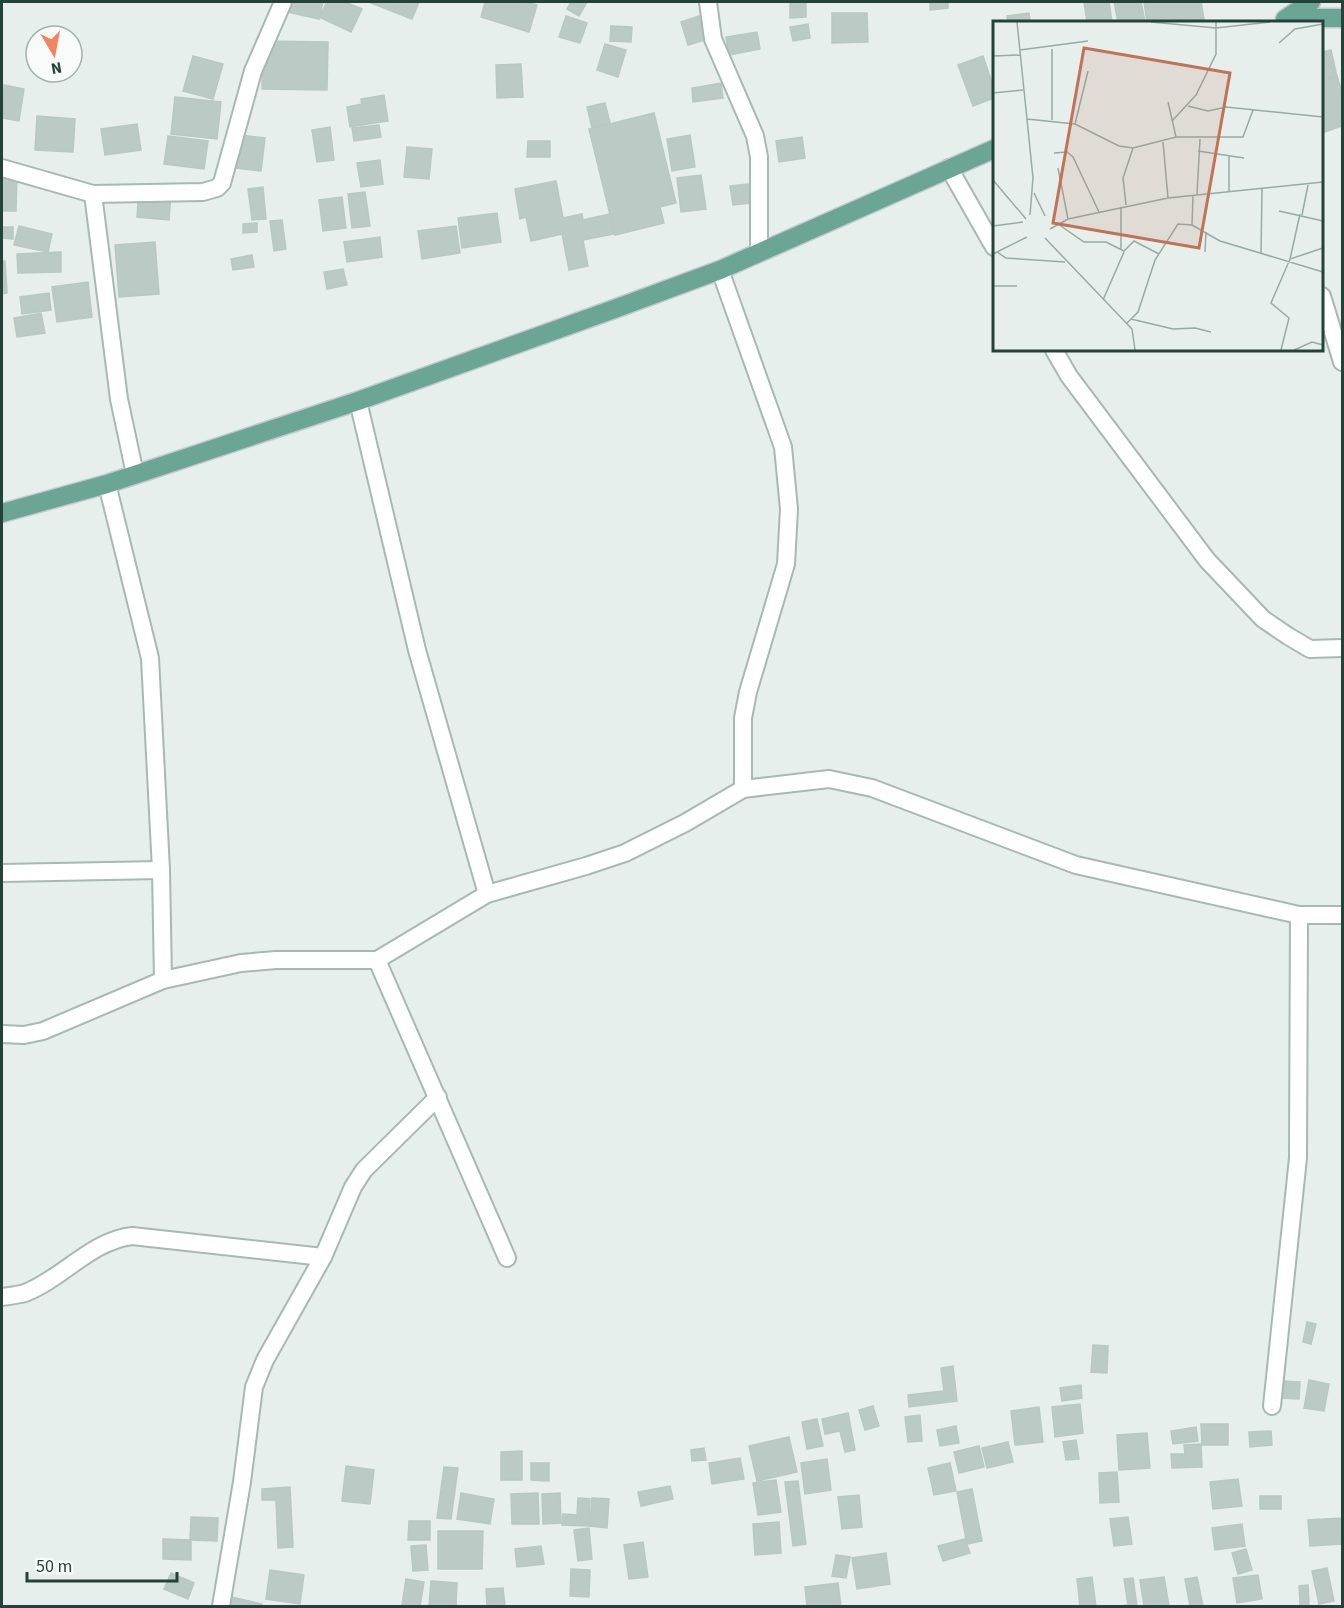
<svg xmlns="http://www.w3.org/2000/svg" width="1344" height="1608" font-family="'Source Sans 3',sans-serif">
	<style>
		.building { fill: #bbcac4; stroke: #b8c9c2; stroke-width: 1.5 }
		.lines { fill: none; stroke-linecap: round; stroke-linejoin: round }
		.street-casing { stroke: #a8b8b2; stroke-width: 20 }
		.primary-casing { stroke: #c2cac8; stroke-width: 21 }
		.street { stroke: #fff; stroke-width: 16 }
		.primary { stroke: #6aa596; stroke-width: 18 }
		.inset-road { fill: none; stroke: #98aaa4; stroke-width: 1.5 }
		.view { fill: #c07456; fill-opacity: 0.15; stroke: #c07456; stroke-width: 3 }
		.inset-edge { fill: none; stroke: #24423a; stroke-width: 3 }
	</style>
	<rect width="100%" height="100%" fill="#e6efeb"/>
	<!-- building -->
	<g class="building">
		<polygon points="285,2 323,2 319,19 283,11"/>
		<polygon points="327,2 345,2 362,9 351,32 319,17"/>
		<polygon points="371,2 419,2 412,19 371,3"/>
		<polygon points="485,2 526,2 537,5 529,32 481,17"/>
		<polygon points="571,2 587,2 579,16 567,9"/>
		<polygon points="790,2 806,2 806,17 790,18"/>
		<polygon points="930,2 948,2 948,8 930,10"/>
		<polygon points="1084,2 1109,2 1112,22 1087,22"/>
		<polygon points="1114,2 1141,2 1145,22 1118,22"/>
		<polygon points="1144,2 1201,2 1204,19 1179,22 1147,22"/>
		<polygon points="832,13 867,13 868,42 832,43"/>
		<polygon points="1029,13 1030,22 1008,22 1007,16"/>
		<polygon points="566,16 587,23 580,43 559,37"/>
		<polygon points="699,16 705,40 688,45 681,22"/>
		<polygon points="808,24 810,38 793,41 790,27"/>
		<polygon points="611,26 632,27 631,42 610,41"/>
		<polygon points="757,32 760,49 729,55 726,37"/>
		<polygon points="263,41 328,42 327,90 262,89"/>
		<polygon points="605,44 626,50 618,77 597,70"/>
		<polygon points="1331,50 1337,77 1322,81 1322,52"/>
		<polygon points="193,56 223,64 213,99 183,91"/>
		<polygon points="983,56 994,89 994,98 973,106 958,65"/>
		<polygon points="521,64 523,97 497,98 496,65"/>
		<polygon points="1337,76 1342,92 1342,126 1322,133 1322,81"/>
		<polygon points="721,83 723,98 693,102 692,88"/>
		<polygon points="4,85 24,89 19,121 2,118"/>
		<polygon points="384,95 388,121 350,127 347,107 362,104 361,99"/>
		<polygon points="175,97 221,102 217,139 171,134"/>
		<polygon points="605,103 610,123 592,128 587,107"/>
		<polygon points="654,113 676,203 660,207 664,223 615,235 589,129"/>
		<polygon points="37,116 75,119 73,152 35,150"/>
		<polygon points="137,124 141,150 105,155 101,129"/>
		<polygon points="379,125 381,137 354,141 352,128"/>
		<polygon points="330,127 334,160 317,162 312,130"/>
		<polygon points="232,134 265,138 261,171 228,167"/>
		<polygon points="690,135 695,167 672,171 667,139"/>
		<polygon points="168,136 208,141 204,169 164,164"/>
		<polygon points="802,137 805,158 779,162 776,141"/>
		<polygon points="528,141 550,141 550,157 527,157"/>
		<polygon points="407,147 432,149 429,179 404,177"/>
		<polygon points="380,160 383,184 361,187 357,163"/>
		<polygon points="2,172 17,173 16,211 2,211"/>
		<polygon points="701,175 706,209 681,212 677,178"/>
		<polygon points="556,181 563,218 582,214 583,220 610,214 614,234 583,240 588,266 569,270 562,234 531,241 526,217 520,219 515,189"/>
		<polygon points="748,184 750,203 733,205 730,186"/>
		<polygon points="263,187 266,219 252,220 248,189"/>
		<polygon points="139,190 171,192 169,220 137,217"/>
		<polygon points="365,192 370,226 352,228 348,194"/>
		<polygon points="342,197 346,228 323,231 319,200"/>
		<polygon points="497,213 501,242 462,248 458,218"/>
		<polygon points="282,220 286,249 274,251 270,221"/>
		<polygon points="257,223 257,232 243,233 243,224"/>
		<polygon points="19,226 52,234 48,252 14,245"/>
		<polygon points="456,226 460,253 422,259 418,231"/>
		<polygon points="2,227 13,227 13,239 2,238"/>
		<polygon points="380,237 382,257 347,262 344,242"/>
		<polygon points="155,242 159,294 119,297 115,245"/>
		<polygon points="61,252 61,272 18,273 17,254"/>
		<polygon points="252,255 254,267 233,270 231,259"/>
		<polygon points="2,261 5,261 7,293 2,294"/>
		<polygon points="343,269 347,285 327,289 324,272"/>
		<polygon points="88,282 92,317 57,322 52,287"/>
		<polygon points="49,293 51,310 22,314 20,297"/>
		<polygon points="41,313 45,333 17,337 14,318"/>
		<polygon points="1307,1322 1316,1324 1311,1344 1303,1342"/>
		<polygon points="1093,1345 1108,1346 1107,1373 1091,1372"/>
		<polygon points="953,1366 957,1401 909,1407 908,1395 944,1391 941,1368"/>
		<polygon points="1309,1380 1329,1384 1324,1411 1304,1408"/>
		<polygon points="1282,1381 1300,1382 1299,1399 1281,1398"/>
		<polygon points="1081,1385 1082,1398 1062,1401 1060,1388"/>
		<polygon points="1080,1404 1083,1433 1055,1437 1052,1407"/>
		<polygon points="873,1406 879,1426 865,1430 859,1410"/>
		<polygon points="1039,1407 1043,1442 1015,1445 1011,1411"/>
		<polygon points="848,1413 855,1450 845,1452 840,1431 825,1434 822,1419"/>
		<polygon points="920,1415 922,1441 908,1442 905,1417"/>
		<polygon points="817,1419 823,1446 807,1449 802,1422"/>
		<polygon points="1201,1424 1228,1424 1228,1445 1202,1445"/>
		<polygon points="956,1426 959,1443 940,1446 937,1430"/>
		<polygon points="1196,1427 1198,1441 1173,1444 1171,1431"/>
		<polygon points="1271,1431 1272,1445 1250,1447 1249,1432"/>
		<polygon points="1147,1433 1150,1468 1119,1470 1117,1435"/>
		<polygon points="789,1437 797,1472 757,1481 749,1446"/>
		<polygon points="1076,1440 1079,1459 1066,1460 1063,1442"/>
		<polygon points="1008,1442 1013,1462 987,1468 982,1448"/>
		<polygon points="1201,1444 1202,1467 1172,1468 1171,1454 1185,1454 1184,1445"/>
		<polygon points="979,1446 984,1467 959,1473 954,1452"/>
		<polygon points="704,1448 706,1460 692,1461 691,1450"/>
		<polygon points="522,1451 522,1480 501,1480 501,1452"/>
		<polygon points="740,1458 744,1479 712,1484 709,1463"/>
		<polygon points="827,1459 831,1490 805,1494 801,1463"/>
		<polygon points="531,1463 549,1463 549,1481 531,1480"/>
		<polygon points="950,1463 956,1491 934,1495 928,1468"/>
		<polygon points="346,1466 374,1470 370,1504 342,1501"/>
		<polygon points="444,1467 458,1468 451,1519 437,1518"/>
		<polygon points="1117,1472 1119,1502 1100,1503 1099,1473"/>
		<polygon points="1238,1479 1242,1506 1213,1509 1210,1482"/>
		<polygon points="776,1480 781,1512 758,1515 753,1483"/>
		<polygon points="798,1481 806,1544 793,1546 785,1482"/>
		<polygon points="670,1486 673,1499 641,1506 638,1492"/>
		<polygon points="290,1487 293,1547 278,1548 276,1500 262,1500 262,1489"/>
		<polygon points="972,1489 982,1541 967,1544 957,1492"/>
		<polygon points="461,1493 494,1499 490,1524 457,1519"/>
		<polygon points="538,1493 539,1524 512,1524 511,1494"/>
		<polygon points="560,1493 561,1523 543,1524 542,1494"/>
		<polygon points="859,1495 862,1527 842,1529 838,1497"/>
		<rect x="1260" y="1496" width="21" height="13"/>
		<polygon points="578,1498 590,1499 589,1526 562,1525 563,1514 577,1515"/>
		<polygon points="592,1498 609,1499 607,1528 590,1526"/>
		<polygon points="191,1517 218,1518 217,1541 190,1540"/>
		<polygon points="1128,1517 1132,1544 1114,1546 1110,1519"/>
		<polygon points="1342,1518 1342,1544 1310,1546 1308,1520"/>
		<polygon points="409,1521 430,1521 430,1540 408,1540"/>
		<polygon points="779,1522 781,1553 755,1555 753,1524"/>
		<polygon points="1242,1524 1245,1546 1215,1550 1212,1528"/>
		<polygon points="589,1528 592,1559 578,1561 574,1530"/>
		<polygon points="438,1531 483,1531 482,1569 438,1569"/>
		<polygon points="163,1539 191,1540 191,1560 163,1559"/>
		<polygon points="965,1539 970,1553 943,1561 938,1546"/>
		<polygon points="643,1542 648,1577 629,1579 624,1545"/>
		<polygon points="426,1545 428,1570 413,1571 411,1546"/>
		<polygon points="541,1546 544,1564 517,1567 515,1549"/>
		<polygon points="1246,1549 1252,1570 1238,1574 1232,1553"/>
		<polygon points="886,1553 890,1584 857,1589 852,1558"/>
		<polygon points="836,1555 850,1557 846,1578 832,1576"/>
		<polygon points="1327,1568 1334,1601 1319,1604 1312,1571"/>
		<polygon points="571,1569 590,1570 589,1597 570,1596"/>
		<polygon points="270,1570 304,1575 300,1604 266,1599"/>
		<polygon points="171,1573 194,1583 188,1599 164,1589"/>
		<polygon points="1258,1575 1262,1599 1237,1603 1233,1578"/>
		<polygon points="1092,1577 1096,1606 1080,1606 1077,1579"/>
		<polygon points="1164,1577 1169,1606 1144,1606 1140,1580"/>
		<polygon points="1197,1577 1203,1606 1190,1606 1185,1579"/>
		<polygon points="1133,1578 1137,1606 1119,1606 1128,1605 1124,1579"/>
		<polygon points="406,1579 424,1582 420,1606 402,1605"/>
		<polygon points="431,1581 457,1583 456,1606 429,1606"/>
		<polygon points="838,1583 841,1606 807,1606 805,1587"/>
		<polygon points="1308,1585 1309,1604 1300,1604 1299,1586"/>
		<polygon points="503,1588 505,1606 487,1606 486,1589"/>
		<polygon points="227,1596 262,1604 262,1606 225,1606"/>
	</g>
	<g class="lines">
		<defs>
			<g id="street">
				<polyline points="708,2 713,39 755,136 759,157 759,251"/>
				<polyline points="2,168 93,194 119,399 135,474"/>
				<polyline points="949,168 994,247"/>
				<polyline points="93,194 203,192 217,188 222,183 253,71 283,2"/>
				<polyline points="720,270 783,447 789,509 786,564 748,692 743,718 743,789"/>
				<polyline points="1322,296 1342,362"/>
				<polyline points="1054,350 1069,376 1207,560 1263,619 1288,636 1310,649 1342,648"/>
				<polyline points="358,401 417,650 487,894"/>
				<polyline points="107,484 150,658 161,870 163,980"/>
				<polyline points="2,873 161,870"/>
				<polyline points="377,960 507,1258"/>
				<polyline points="2,1034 24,1035 43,1031 163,980 241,963 276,960 377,960 487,894 586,866 625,853 685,823 743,789 829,779 872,788 1076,865 1299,915 1342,915"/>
				<path d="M 2,1297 C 9,1296 18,1295 25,1293 C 63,1278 91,1241 132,1236 L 323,1257"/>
				<polyline points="1272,1406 1298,1158 1299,915"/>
				<polyline points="221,1606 242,1482 254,1387 265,1360 323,1257 353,1187 364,1170 438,1097"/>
			</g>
			<g id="primary">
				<polyline points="1285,19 1311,2"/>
				<polyline points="1287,22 1308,18 1342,18"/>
				<polyline points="2,513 107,484 358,401 617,308 720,270 994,149"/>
			</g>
		</defs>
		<!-- street casing -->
		<use href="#street" class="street-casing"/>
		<!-- primary casing -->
		<use href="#primary" class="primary-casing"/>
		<!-- street -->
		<use href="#street" class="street"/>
		<!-- primary -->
		<use href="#primary" class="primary"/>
	</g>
	<!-- overview -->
	<g transform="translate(993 21)">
		<rect width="330" height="330" fill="#e6efeb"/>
		<path class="inset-road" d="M 24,1 L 40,157 L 37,194M 158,1 L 223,7 L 277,1M 286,22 L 302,8 L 330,3M 27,29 L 95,20M 0,35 L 27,34M 0,72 L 30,69M 175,81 L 183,116M 195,85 L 215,90 L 233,86 L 330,96M 34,98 L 82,103 L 126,125 L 140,127 L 183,116 L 250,116 L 260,89M 59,99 L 59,28M 179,100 L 203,74 L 223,33 L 223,1M 82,103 L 95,50M 170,121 L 175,177M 205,130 L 251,137M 61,132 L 74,131 L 80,136 L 106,191M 65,147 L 75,198M 0,159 L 33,198M 236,170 L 236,134M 41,172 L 52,195M 204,173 L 207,118M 200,175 L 199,204 L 227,220 L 330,251M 133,184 L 130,157 L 140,127M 286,190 L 330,200M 309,194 L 315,164M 65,203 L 91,221 L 113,221 L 131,230 L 141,220 L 166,233M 0,205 L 30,201M 57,208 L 75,198 L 175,177 L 330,161M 52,217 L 139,308 L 142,329M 128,229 L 128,186M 4,231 L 13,237 L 72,241M 212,231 L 213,211M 0,233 L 34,216M 268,233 L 269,168M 297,238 L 307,193M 0,265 L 24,265M 110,279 L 131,231M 138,298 L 180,308 L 202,307 L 218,311M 134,302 L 145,291 L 162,239 L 185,203 L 199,204M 288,329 L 296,297 L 278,282 L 297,238 L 330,227M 301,329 L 319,321 L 330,324"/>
		<path class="view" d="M 91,27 L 237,52 L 206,227 L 60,202 Z"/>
		<rect width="330" height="330" class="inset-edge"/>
	</g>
	<!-- border -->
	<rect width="1344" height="1608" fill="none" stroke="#24423a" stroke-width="6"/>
	<!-- north arrow -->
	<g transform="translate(54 54) rotate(170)"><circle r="28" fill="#f7fbf9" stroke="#a3b1ad" stroke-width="1.5"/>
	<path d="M0-4.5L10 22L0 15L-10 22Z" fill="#f4845f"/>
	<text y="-9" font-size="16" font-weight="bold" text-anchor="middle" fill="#24423a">N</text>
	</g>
	<!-- scale -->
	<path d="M27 1572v9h150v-9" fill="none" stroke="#24423a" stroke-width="3"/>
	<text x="36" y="1572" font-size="18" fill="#24423a" stroke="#f7fbf9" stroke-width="4.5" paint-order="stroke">50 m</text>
</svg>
